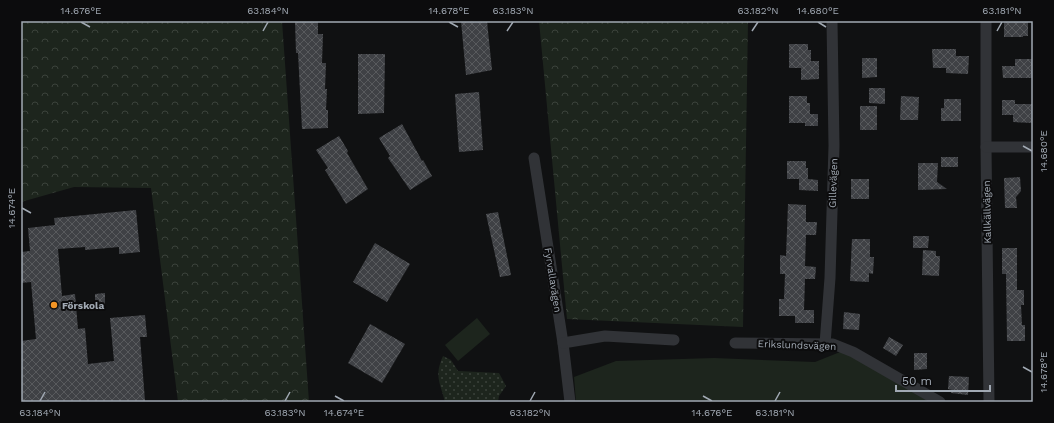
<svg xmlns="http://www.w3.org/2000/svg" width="1054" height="423" font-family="'Work Sans',sans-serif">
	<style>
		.grass { fill: #1d251d }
		.forest { fill: url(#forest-crowns) }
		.park { fill: url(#park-dots) }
		.building { fill: url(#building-cross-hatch) }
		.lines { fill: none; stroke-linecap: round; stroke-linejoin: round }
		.minor { stroke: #313337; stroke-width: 11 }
		.ticks { fill: none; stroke: #a1a9b3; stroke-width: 1.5 }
		.poi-dot { fill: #f59625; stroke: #0c0c0d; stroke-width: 1.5 }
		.labels { text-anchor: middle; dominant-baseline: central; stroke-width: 4; stroke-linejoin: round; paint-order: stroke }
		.street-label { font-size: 10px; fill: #a1a9b3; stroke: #0c0c0d }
		.poi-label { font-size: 10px; font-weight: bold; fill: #a1a9b3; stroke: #0c0c0d; text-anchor: start }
		.neatline { fill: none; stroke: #a1a9b3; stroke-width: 1.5 }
		.ticks-label { font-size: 10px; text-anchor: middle; fill: #a1a9b3 }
	</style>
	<defs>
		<pattern id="forest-crowns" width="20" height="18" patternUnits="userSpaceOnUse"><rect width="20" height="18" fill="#1d251d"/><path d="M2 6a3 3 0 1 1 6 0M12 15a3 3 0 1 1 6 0" fill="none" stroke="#3b423b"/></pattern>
		<pattern id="park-dots" width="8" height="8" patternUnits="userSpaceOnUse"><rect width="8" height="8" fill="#1d251d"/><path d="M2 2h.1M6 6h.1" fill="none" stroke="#3b423b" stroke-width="1.8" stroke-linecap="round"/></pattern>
		<pattern id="building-cross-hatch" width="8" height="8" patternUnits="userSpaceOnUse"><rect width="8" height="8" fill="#3f4145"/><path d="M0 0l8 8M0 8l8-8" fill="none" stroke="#585a5d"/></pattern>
	</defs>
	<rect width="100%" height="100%" fill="#101112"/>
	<!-- grass -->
	<g class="grass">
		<polygon points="477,318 490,334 458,361 445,345"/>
		<polygon points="845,350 929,402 576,402 574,377 616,361 714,358 815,362"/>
	</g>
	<!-- forest -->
	<g class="forest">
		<polygon points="21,21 282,21 309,402 178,402 151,188 74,187 21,202"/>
		<polygon points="539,21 748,21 743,327 567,319"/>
	</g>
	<!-- park -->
	<path class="park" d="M 443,356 L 451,360 L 458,371 L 499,373 L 506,386 L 499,396 L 498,402 L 445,402 C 440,382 434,376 443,356 Z"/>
	<!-- building -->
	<g class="building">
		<polygon points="295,21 318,21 318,34 323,34 322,63 326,63 325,89 327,89 326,110 328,110 328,128 302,129 298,53 296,53"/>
		<polygon points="461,21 487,21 492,70 466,75"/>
		<polygon points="1004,21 1028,21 1028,36 1023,36 1023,37 1004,37"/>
		<polygon points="789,44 808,44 808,50 811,50 811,61 819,61 819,79 801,80 801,68 789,68"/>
		<polygon points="932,49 956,49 956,56 969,56 968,74 946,73 946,68 933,68"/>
		<polygon points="358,54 385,54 384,113 358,114"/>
		<polygon points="862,58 877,58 877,77 862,78"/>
		<polygon points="1015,59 1033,59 1033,78 1003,78 1002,66 1015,66"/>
		<polygon points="869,88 885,88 885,104 869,103"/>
		<polygon points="479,92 483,150 459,152 455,94"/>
		<polygon points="789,96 807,96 807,103 810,103 810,114 818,114 818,126 805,126 805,123 789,123"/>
		<polygon points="901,96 919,97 918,120 900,120"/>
		<polygon points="944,99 961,99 961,121 941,121 941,108 944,108"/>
		<polygon points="1002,100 1015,100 1015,104 1033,104 1033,123 1013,122 1013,115 1002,115"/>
		<rect x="860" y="106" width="17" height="24"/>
		<polygon points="402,124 422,161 423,160 432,176 410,190 388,158 390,156 379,138"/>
		<polygon points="339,136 348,151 347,153 368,189 346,204 325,170 328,168 316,150"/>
		<rect x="941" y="157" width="17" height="10"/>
		<polygon points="787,161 806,161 806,168 808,168 808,179 818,180 818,191 799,190 799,179 787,179"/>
		<polygon points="918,163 938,163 937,182 947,189 918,190"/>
		<polygon points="1020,177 1021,191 1016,197 1017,208 1005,208 1004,178"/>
		<rect x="851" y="179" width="18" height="20"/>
		<polygon points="788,204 806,205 806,222 817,222 816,235 806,235 805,266 816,267 815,279 805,279 804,310 814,310 814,323 795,323 795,316 779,316 779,299 784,299 785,274 780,274 780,255 786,256"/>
		<polygon points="136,210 140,252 119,254 119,247 85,250 85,247 58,249 62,296 75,294 78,329 85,328 88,364 114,361 110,318 145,315 147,337 140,337 145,401 132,402 22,402 21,341 36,339 31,282 21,283 21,252 30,251 28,228 55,225 54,218"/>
		<polygon points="498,212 511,275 500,277 486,214"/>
		<polygon points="913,236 929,236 928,248 913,248"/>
		<polygon points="852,239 870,239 870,257 874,257 873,274 869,273 869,282 850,281"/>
		<polygon points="375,243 410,264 387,302 353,282"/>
		<polygon points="1002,248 1017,248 1017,290 1024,290 1024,305 1021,305 1022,325 1025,325 1025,341 1007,341 1006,274 1002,274"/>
		<polygon points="923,250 936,251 936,256 940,256 939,276 922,275"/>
		<polygon points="105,293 105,304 95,304 95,294"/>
		<polygon points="844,312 860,314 859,330 843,329"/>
		<polygon points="370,324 405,344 382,383 348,363"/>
		<polygon points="889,337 903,345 896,356 883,348"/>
		<polygon points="914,353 927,353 927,369 914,370"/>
		<polygon points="949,376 969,377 968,395 951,393 952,390 948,389"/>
	</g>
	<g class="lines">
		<!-- minor -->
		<g class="minor">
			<polyline points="986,21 986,147 989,402"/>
			<polyline points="986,147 1033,147"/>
			<polyline points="534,158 563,343 570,402"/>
			<polyline points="563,343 605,336 674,340"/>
			<polyline points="735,343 833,344 853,352 940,402"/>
			<polyline points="825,344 830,278 834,146 832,21"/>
		</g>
	</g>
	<!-- ticks -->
	<path class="ticks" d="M 81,22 L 90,27M 449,22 L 458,27M 818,22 L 826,27M 263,31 L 268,22M 507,31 L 513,22M 752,31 L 758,22M 997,31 L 1002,22M 1023,146 L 1032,151M 22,208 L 31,213M 1023,367 L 1032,372M 335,396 L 344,401M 703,396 L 712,401M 40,401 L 45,392M 285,401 L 290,392M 530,401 L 535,392M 775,401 L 780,392"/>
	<!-- markers -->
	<circle class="poi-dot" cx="54" cy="305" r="4"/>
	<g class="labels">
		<!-- street labels -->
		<g class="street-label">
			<text transform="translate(833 183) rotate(-88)">Gillevägen</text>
			<text transform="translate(987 212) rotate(-91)">Kallkällvägen</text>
			<text transform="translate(553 280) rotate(81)">Fyrvallavägen</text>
			<text transform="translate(797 345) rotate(2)">Erikslundsvägen</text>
		</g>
		<!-- poi labels -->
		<g class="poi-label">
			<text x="62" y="305">Förskola</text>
		</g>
	</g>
	<!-- border -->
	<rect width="1054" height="423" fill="none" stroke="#0c0c0d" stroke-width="44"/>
	<!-- scale -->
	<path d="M896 385v6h94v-6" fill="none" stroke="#a1a9b3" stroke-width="2"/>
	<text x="902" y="385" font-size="12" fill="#a1a9b3" stroke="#0c0c0d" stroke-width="3" paint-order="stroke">50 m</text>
	<rect x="22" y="22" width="1010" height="379" class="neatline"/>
	<g class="ticks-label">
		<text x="81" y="14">14.676°E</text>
		<text x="268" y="14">63.184°N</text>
		<text x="449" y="14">14.678°E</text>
		<text x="513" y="14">63.183°N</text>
		<text x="758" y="14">63.182°N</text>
		<text x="818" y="14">14.680°E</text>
		<text x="1002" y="14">63.181°N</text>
		<text transform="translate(1043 151) rotate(-90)" y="4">14.680°E</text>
		<text transform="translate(11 208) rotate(-90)" y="4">14.674°E</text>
		<text transform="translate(1043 372) rotate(-90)" y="4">14.678°E</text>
		<text x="40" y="416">63.184°N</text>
		<text x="285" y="416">63.183°N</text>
		<text x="344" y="416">14.674°E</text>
		<text x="530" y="416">63.182°N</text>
		<text x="712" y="416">14.676°E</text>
		<text x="775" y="416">63.181°N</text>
	</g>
</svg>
